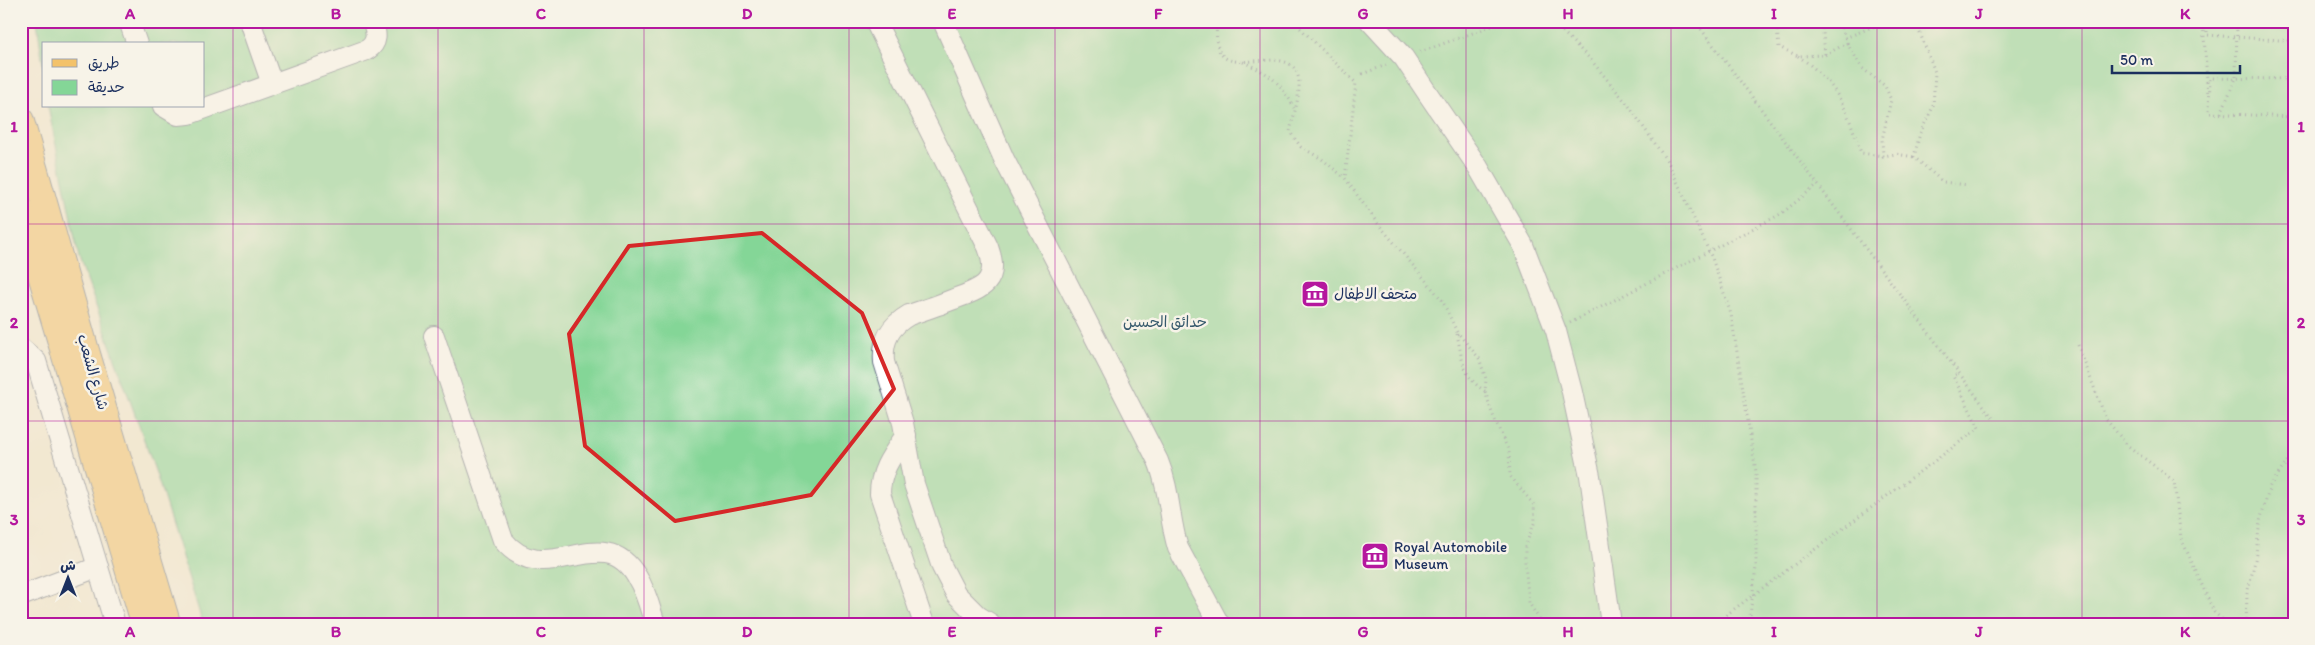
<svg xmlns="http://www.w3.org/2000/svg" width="2315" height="645" font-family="Itim,'Playpen Sans Arabic',sans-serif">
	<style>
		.green { fill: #84d697; stroke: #50827a }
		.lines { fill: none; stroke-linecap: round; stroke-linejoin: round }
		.minor-casing { stroke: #667086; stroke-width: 22 }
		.major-casing { stroke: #667086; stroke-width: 27 }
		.path { stroke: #667086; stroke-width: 3; stroke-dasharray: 1 4; stroke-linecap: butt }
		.minor { stroke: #fff; stroke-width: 20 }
		.major { stroke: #f3c26a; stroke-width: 25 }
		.marked { fill: none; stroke: #d62828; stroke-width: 4; stroke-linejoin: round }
		.grid { fill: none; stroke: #b5179e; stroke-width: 1; stroke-opacity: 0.55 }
		.labels { text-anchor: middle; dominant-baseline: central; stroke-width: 5; stroke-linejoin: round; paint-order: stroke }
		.poi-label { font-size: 15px; fill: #1b2f5e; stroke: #f7f3e8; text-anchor: start }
		.park-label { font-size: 15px; fill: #35596c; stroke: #f7f3e8 }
		.street-label { font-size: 15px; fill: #1b2f5e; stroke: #f7f3e8 }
		.neatline { fill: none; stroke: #b5179e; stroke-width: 2 }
		.grid-label { font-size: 16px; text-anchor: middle; font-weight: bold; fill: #b5179e }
	</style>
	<rect width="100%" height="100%" fill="#f7f3e8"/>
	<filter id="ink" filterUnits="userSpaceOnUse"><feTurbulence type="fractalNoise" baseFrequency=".02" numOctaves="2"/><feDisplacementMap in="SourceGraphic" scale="10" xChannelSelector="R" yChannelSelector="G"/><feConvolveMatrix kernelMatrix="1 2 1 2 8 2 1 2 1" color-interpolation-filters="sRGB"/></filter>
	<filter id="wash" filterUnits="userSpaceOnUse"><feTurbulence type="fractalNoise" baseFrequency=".0096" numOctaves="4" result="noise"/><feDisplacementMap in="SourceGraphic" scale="20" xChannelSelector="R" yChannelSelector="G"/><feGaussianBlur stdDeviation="1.12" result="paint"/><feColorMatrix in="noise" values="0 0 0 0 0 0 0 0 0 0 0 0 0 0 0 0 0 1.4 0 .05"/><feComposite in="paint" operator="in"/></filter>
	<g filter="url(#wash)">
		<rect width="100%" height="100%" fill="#f2e8d1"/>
		<!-- green -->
		<polygon class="green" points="37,21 2294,21 2294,624 203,624 156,473 79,258 48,106 204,106 204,44 44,44 44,73"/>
	</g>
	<g filter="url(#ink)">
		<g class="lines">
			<defs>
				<g id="minor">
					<polyline points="129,21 137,44"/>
					<polyline points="250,21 272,84"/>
					<path d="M 875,21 L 988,247 C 1001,282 982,289 954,299 C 939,305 924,310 909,315 C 890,326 882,340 884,362 L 903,423 L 914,484 L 942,567 L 956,594 L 978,616 L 991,624"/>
					<path d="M 943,21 L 1004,159 L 1158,461 C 1170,490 1169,519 1178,548 L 1219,624"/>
					<polyline points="1370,21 1404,58 1428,94 1478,167 1523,245 1556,331 1572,392 1590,476 1611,624"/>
					<path d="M 163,106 L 178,115 L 189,114 L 367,50 C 379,42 376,33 373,21"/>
					<path d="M 434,336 L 503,540 C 545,593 602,517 637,577 C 646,591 650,608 655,624"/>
					<polyline points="21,348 36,361 115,624"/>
					<path d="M 906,435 C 893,454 880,470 880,494 L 924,624"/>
					<polyline points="21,596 98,567"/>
				</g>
				<g id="major">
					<polyline points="21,120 86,349 168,624"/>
					<polyline points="21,209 144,624"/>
				</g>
			</defs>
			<!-- minor casing -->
			<use href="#minor" class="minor-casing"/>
			<!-- major casing -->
			<use href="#major" class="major-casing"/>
			<!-- path -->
			<g class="path">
				<path d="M 1216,21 C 1217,31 1215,48 1222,55 C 1238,74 1296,41 1299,82 C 1300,97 1293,116 1290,132 L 1301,147 L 1322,159 L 1345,178 L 1375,220 L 1442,300 L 1457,332 L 1479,358 L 1486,379 L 1485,391 L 1492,413 L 1509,452 L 1510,476 L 1534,505 L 1535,521 L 1525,547 L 1525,564 L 1529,603 L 1542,624"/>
				<polyline points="1293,21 1356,83 1345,178"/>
				<polyline points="1552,21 1591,60 1629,106 1669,164 1712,258 1731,314 1756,472 1756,567 1749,624"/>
				<polyline points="1695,21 1995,421"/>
				<polyline points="1776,21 1779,47 1798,56 1825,55 1822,21"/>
				<polyline points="2203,21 2208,95"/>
				<polyline points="2207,21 2207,35 2294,41"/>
				<polyline points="1845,38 1887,21 1916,23 1935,72 1933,107 1920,133 1914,157 1943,182 1968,185"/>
				<polyline points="1847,43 1862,68 1885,86 1891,100 1882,140 1883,156 1896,154 1914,157"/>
				<polyline points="1420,52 1506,21"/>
				<polyline points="1825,55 1847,43 1842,28 1844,21"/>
				<path d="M 1798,56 C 1839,84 1846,108 1861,153 L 1883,156"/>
				<path d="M 1243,62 C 1269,73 1281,82 1294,108"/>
				<polyline points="1362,74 1386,65"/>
				<polyline points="2291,77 2289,106 2294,135"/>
				<polyline points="2221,113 2236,78 2237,21"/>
				<polyline points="2291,117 2209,113 2210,78 2291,79 2294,53"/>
				<polyline points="1570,323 1781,214 1818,184"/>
				<path d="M 1457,334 C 1462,358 1462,377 1485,391"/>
				<polyline points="2078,345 2106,419 2127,445 2174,481 2181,538 2214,612 2227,624"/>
				<polyline points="1714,624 1979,428 1953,376 1959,373"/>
				<polyline points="2246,624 2247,594 2255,561 2260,521 2270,486 2294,452"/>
			</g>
			<!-- minor -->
			<use href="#minor" class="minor"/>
			<!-- major -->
			<use href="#major" class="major"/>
		</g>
	</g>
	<!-- marked area -->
	<path d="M0 0H2315V645H0ZM 762,233 L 862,313 L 894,389 L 811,495 L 675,521 L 585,446 L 569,334 L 629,246 Z" fill="#f2e8d1" fill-opacity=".55" fill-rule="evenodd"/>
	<path class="marked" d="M 762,233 L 862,313 L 894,389 L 811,495 L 675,521 L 585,446 L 569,334 L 629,246 Z"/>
	<!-- grid -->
	<path class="grid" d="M 233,21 L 233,624M 438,21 L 438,624M 644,21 L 644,624M 849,21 L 849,624M 1055,21 L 1055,624M 1260,21 L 1260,624M 1466,21 L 1466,624M 1671,21 L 1671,624M 1877,21 L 1877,624M 2082,21 L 2082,624M 21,224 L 2294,224M 21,421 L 2294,421"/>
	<!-- icons -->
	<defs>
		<symbol id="museum-square" viewBox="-11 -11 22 22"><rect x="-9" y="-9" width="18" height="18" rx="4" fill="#b5179e" stroke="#f7f3e8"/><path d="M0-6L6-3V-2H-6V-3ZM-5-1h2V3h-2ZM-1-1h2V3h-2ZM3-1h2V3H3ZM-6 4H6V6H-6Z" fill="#fff"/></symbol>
	</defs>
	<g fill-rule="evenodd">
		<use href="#museum-square" x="1299" y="278" width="32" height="32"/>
		<use href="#museum-square" x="1359" y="540" width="32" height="32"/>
	</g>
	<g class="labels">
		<!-- poi labels -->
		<g class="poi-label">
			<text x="1334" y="294">متحف الاطفال</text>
			<text x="1394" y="547">Royal Automobile<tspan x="1394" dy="17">Museum</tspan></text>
		</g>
		<!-- park labels -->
		<g class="park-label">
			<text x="1165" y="322">حدائق الحسين</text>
		</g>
		<!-- street labels -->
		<g class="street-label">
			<text transform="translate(93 372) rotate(74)">شارع الشعب</text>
		</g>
	</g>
	<!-- margin -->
	<rect width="2315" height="645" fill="none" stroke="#f7f3e8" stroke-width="55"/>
	<!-- legend -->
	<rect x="42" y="42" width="162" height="65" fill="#f7f3e8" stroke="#9fa5b1"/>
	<rect x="52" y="59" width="25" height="8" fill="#f3c26a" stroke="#9fa5b1"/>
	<text x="88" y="68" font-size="15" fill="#1b2f5e">طريق</text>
	<rect x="52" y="80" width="25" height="15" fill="#84d697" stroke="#9fa5b1"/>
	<text x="88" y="92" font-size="15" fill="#1b2f5e">حديقة</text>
	<!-- north arrow -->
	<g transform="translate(68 578)" stroke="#f7f3e8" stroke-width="4" paint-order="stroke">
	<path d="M0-4L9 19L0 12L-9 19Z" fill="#1b2f5e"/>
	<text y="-8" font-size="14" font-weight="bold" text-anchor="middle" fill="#1b2f5e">ش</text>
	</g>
	<!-- scale -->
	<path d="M2112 65v8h128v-8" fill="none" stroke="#1b2f5e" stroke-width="2.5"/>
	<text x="2120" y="65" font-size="15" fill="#1b2f5e" stroke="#f7f3e8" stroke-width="4" paint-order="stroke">50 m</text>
	<rect x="28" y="28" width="2260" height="590" class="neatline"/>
	<g class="grid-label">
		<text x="130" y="19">A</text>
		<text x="336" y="19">B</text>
		<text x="541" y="19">C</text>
		<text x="747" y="19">D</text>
		<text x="952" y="19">E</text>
		<text x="1158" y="19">F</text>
		<text x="1363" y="19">G</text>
		<text x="1568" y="19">H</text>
		<text x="1774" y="19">I</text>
		<text x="1979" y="19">J</text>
		<text x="2185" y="19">K</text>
		<text x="14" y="132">1</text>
		<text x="2301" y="132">1</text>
		<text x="14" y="328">2</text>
		<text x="2301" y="328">2</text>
		<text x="14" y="525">3</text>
		<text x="2301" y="525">3</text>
		<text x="130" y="637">A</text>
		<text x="336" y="637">B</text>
		<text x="541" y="637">C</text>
		<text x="747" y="637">D</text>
		<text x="952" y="637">E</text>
		<text x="1158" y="637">F</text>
		<text x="1363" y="637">G</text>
		<text x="1568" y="637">H</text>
		<text x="1774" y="637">I</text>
		<text x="1979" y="637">J</text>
		<text x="2185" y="637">K</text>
	</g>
</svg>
